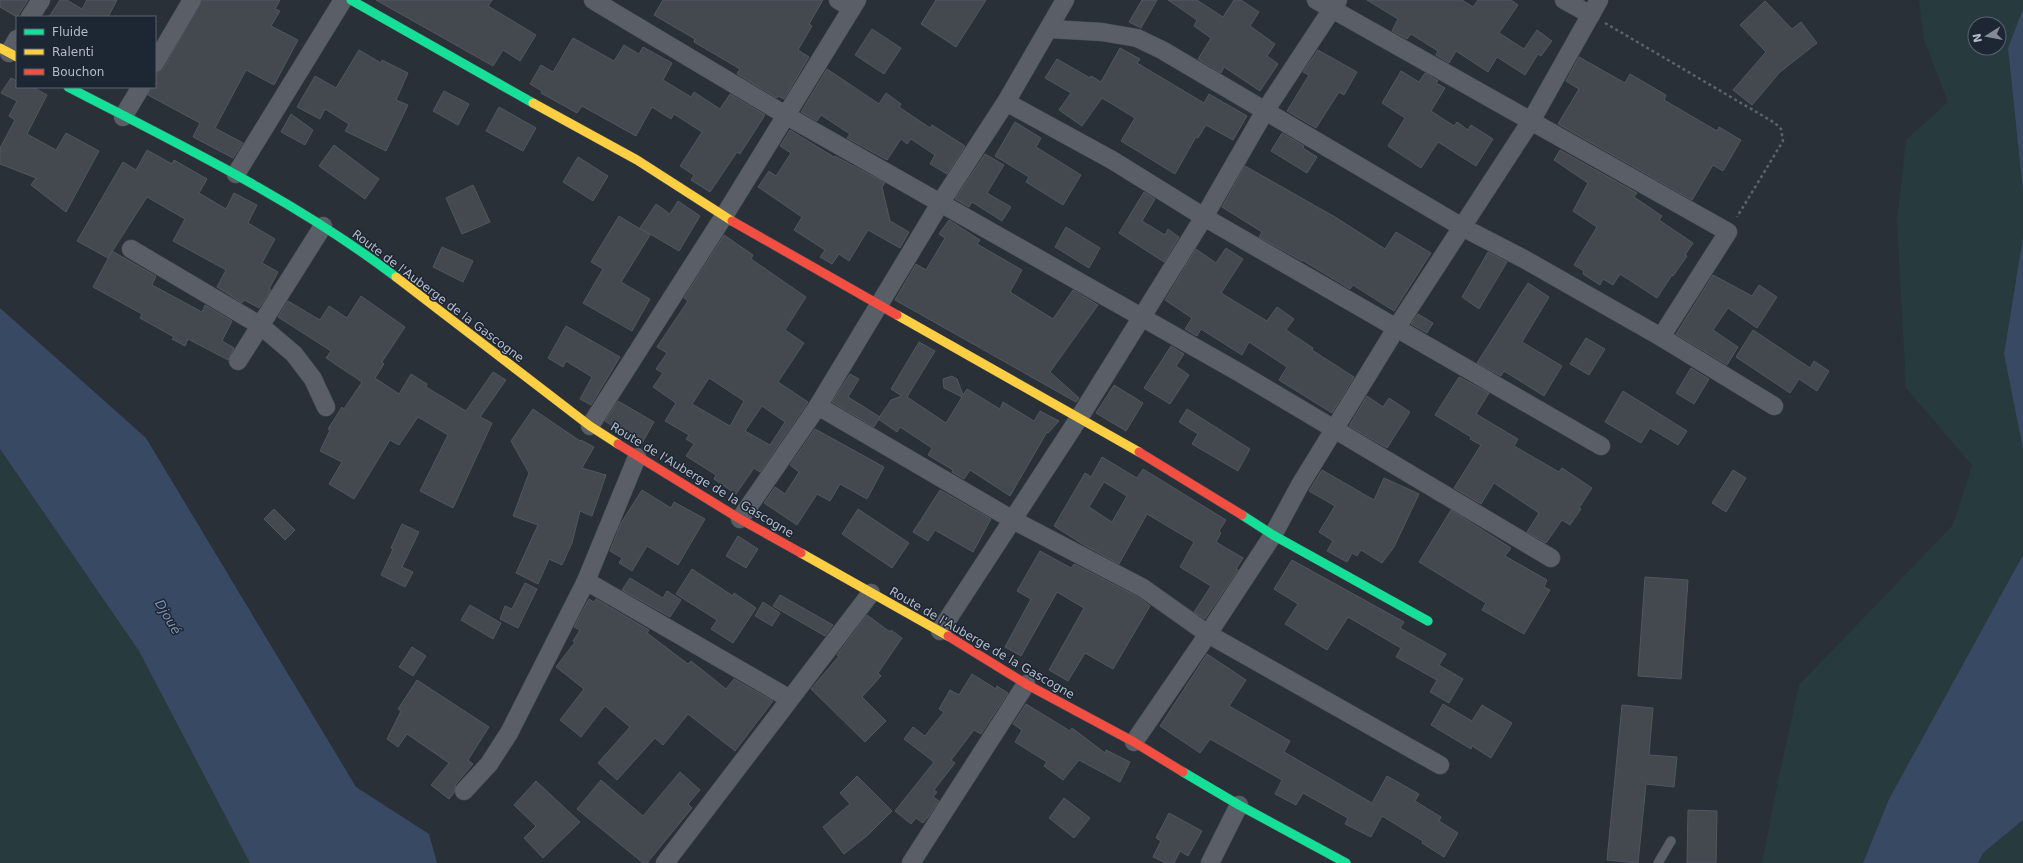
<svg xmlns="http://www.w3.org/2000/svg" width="2023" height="863" font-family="'DejaVu Sans',sans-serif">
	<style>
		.green { fill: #273a3e; fill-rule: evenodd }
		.water { fill: #384963 }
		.building { fill: #444950; stroke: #52575f; fill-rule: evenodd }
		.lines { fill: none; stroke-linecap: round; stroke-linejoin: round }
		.lane-casing { stroke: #484c53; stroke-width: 10 }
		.street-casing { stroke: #484c53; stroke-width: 19 }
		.fast-casing { stroke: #484c53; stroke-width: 10 }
		.slow-casing { stroke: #484c53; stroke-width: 10 }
		.jam-casing { stroke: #484c53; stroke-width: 10 }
		.path { stroke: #5d636a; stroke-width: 2.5; stroke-dasharray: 3 3; stroke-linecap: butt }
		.lane { stroke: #5a5e66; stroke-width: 9 }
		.street { stroke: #5a5e66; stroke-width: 18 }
		.fast { stroke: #16e098; stroke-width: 9 }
		.slow { stroke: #ffcf43; stroke-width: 9 }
		.jam { stroke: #f24e42; stroke-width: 9 }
		.labels { text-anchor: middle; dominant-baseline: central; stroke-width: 3; stroke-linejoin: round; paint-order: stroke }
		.street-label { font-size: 12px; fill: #b4bcc9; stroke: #1d2633 }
		.water-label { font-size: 13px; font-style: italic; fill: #7c92b1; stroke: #1d2633 }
	</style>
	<rect width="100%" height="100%" fill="#2a3038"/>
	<!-- green -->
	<g class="green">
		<path d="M 1919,0 L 2023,0 L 2023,16 L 2009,59 L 2023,192 L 2023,237 L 2004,354 L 2023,449 L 2023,555 L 1889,799 L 1863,863 L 1762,863 L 1778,781 L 1799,685 L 1953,525 L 1972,465 L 1906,388 L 1897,222 L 1906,140 L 1948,102 L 1924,40 ZM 1975,24 L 1999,24 L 1999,48 L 1975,48 Z"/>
		<polygon points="0,449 139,651 250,863 0,863"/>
		<polygon points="2023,820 2023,863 1978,863 1983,853"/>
	</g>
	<!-- water -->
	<g class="water">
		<polygon points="2023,9 2023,192 2008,48"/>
		<polygon points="2023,237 2023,449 2004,354"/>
		<polygon points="0,308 146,438 356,787 429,834 437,863 250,863 139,651 0,449"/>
		<polygon points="2023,555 2023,820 1983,853 1978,863 1863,863 1889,799"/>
	</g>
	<!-- building -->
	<g class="building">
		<polygon points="0,0 28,0 17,17 0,7"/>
		<polygon points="60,0 67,0 82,9 87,0 117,0 108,17 49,17"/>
		<polygon points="202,0 280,0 275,9 280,11 271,26 298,40 274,85 246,70 215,128 243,143 233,158 193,137 200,123 148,95 151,87 155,87 155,77 157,73 164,68"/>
		<polygon points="376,0 492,0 488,6 536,35 520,61 503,50 493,66"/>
		<polygon points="663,0 823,0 809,24 812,26 798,50 809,57 784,99 778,96 777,98 737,74 740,69 694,42 695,39 654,15"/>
		<polygon points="936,0 986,0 956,47 921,24"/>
		<polygon points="1142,0 1157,0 1141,28 1129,22"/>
		<polygon points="1168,0 1197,0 1223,17 1234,0 1241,0 1259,12 1250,26 1275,44 1267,56 1278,64 1260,91 1224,67 1221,73 1198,59 1211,38 1194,26 1197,20"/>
		<polygon points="1367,0 1462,0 1473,7 1478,0 1511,0 1518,5 1499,33 1524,49 1537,30 1552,41 1541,56 1538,54 1525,75 1497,57 1488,72 1456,51 1449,63 1436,55 1438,51 1411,34 1407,39 1392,31 1398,19"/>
		<polygon points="1765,1 1792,29 1801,22 1817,43 1780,72 1752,105 1733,90 1766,52 1740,25"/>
		<polygon points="872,29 901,48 884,74 855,55"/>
		<polygon points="573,38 614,61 624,45 639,54 643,47 672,63 663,80 691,97 694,92 720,109 730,94 765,115 740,154 737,152 710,192 691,180 694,175 680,166 702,132 674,114 671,119 652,107 636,136 582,106 577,113 541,93 542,91 530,84 541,65 553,72"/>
		<polygon points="1120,48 1140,59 1137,63 1204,103 1209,94 1247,116 1233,140 1206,125 1198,138 1196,137 1175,174 1121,141 1135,118 1102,98 1082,126 1059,110 1071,93 1045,78 1057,59 1090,78 1091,76 1101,82"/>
		<polygon points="359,50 381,63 382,60 408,73 396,100 408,105 386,151 345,131 349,124 325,109 320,119 297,107 315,76 336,88"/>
		<polygon points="1318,50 1357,72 1344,95 1339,92 1316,128 1287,111 1309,75 1303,72"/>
		<polygon points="1579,57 1625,83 1630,74 1666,95 1664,100 1717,131 1719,127 1741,140 1723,171 1713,165 1692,200 1558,124 1579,89 1566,81"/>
		<polygon points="827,69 879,104 886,93 901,104 899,107 930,128 932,125 965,146 947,174 930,164 935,155 911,139 907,144 901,139 887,160 847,138 850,134 821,115 817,121 801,112"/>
		<polygon points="1401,71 1419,82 1425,73 1438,81 1436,83 1445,88 1431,111 1454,126 1457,122 1468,130 1471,125 1493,139 1476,166 1438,142 1421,168 1388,146 1405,118 1382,103"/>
		<polygon points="11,78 17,81 17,87 33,87 47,95 27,134 56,150 66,133 99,151 66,212 31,185 36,178 0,164 0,148 15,120 9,116 17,101 1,93"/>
		<polygon points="444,91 469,104 458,125 433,111"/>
		<polygon points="499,107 536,128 523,151 486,131"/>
		<polygon points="291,114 313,130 305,145 281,132"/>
		<polygon points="1015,122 1041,138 1036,147 1081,175 1063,205 1026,182 1029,177 995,156"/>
		<polygon points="790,130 834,157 835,156 885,183 882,187 890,221 909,232 900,248 868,230 849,261 839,254 832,264 820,257 825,250 794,230 802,217 758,187 769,171 776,176 791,153 780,146"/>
		<polygon points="1282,133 1304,146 1303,148 1317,157 1307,173 1271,151"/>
		<polygon points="334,145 379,179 365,199 319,166"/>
		<polygon points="147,150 172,164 174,160 207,179 199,193 226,209 234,193 257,205 248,223 275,239 262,263 278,272 269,289 271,290 259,308 244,300 242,303 217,287 226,270 173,241 185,219 147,197 108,258 77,241 123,162 136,170"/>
		<polygon points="1560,150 1637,193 1634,197 1662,216 1659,220 1693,243 1685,255 1687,256 1673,276 1672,275 1657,298 1620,274 1613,285 1603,279 1600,285 1583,274 1584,271 1574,265 1597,227 1573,211 1588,183 1554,160"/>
		<polygon points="985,154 1004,165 987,193 1011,207 1002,221 972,202 969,207 955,199"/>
		<polygon points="578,157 608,176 593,201 563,182"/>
		<polygon points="1245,166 1335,217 1385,249 1396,232 1431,253 1394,311 1353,285 1350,289 1302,260 1302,261 1259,237 1262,232 1222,207"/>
		<polygon points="473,185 490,222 462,234 446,198"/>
		<polygon points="1144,192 1155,199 1142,221 1165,235 1168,229 1179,237 1164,262 1119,233"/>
		<polygon points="678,201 700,216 679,251 640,228 656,204 670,214"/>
		<polygon points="619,216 650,235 621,282 650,299 632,331 583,303 603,269 591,262"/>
		<polygon points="949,220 980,240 977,244 1022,270 1010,292 1053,319 1073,290 1098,305 1050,372 1079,398 1076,402 895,300 916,264 926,270 945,238 939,234"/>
		<polygon points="1066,227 1100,248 1089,268 1055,247"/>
		<path d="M 724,235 L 753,255 L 751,259 L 806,297 L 785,330 L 804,343 L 778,382 L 808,402 L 760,472 L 754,468 L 736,494 L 714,479 L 716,475 L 686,456 L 694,444 L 686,439 L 689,435 L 665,421 L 676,403 L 653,387 L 663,373 L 656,369 L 667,353 L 657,347 L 688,301 L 684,298 ZM 709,378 L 744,401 L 730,426 L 692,404 ZM 762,406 L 785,422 L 770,445 L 745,431 Z"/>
		<polygon points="442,247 473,261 463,282 433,267"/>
		<polygon points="1226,248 1243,259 1221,293 1267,321 1277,307 1294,319 1286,330 1313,348 1312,350 1354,377 1332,413 1279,380 1287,367 1249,342 1242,355 1201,329 1197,336 1185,329 1192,318 1165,300 1196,249 1216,263"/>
		<polygon points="112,251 156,276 152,285 202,312 205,305 232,321 222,341 234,348 228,360 188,339 185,346 172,339 174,337 140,318 142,314 93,287"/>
		<polygon points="1488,252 1507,262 1479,309 1462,297"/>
		<polygon points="1713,275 1752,296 1759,285 1777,297 1757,328 1728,308 1713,330 1738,347 1727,365 1676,334"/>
		<polygon points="1528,283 1549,297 1522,342 1562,366 1544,396 1504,371 1501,376 1477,363"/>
		<polygon points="361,296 405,327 382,362 384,364 375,378 399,394 411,374 427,384 426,387 466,411 493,372 506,380 480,417 492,423 453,508 420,491 448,435 418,417 399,445 390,440 354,499 329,484 342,462 320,451 330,430 328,429 342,407 344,409 362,382 326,358 331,351 278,317 288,301 320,320 329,306 347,318"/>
		<polygon points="1418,314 1433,323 1427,333 1411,324"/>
		<polygon points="566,326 620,357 591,405 580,399 592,377 566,361 563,367 548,358"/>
		<polygon points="1753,330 1810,368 1814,361 1829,371 1817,391 1799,379 1790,393 1736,357"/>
		<polygon points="1586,338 1605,349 1589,375 1570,364"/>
		<polygon points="919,342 935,351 907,397 946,423 962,397 944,388 943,379 952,376 957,379 963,395 967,389 1000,409 1003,402 1034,421 1040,411 1059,421 1048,433 1047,432 1010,496 970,470 964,479 952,472 953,470 928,455 932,448 900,427 897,432 878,419 891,400 902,396 891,389"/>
		<polygon points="1171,346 1184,354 1176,366 1189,375 1170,404 1144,388"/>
		<polygon points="1691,368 1709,379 1694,404 1676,393"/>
		<polygon points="850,374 859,379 848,397 880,417 874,427 832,402"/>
		<polygon points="1459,377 1489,393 1476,414 1518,439 1514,446 1559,472 1562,468 1592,488 1579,508 1581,509 1570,525 1562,520 1546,543 1527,532 1539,513 1494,483 1481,504 1454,488 1481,445 1470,439 1471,437 1435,415"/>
		<polygon points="1114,385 1143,403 1126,431 1096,413"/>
		<polygon points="1623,391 1687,431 1678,445 1650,428 1641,443 1605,422"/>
		<polygon points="1367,396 1383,407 1389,398 1410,412 1387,448 1349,426"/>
		<polygon points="618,401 654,422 641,445 605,421"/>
		<polygon points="533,409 580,441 581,440 594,447 582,468 606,475 592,516 580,511 572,543 562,565 549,559 538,584 516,573 538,525 513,516 529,473 511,441"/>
		<polygon points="1187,409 1250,449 1238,471 1192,444 1198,434 1179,422"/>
		<polygon points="815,429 884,467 867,499 840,484 830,501 817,494 797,525 764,503 775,487 785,494 799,472 790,465"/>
		<path d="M 1102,457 L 1137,478 L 1143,469 L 1226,520 L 1219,531 L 1221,533 L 1216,542 L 1243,558 L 1236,569 L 1238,570 L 1205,619 L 1194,612 L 1211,586 L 1180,567 L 1194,542 L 1147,514 L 1119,564 L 1084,545 L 1054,526 L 1085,473 L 1091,477 ZM 1104,482 L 1127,496 L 1112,522 L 1089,507 Z"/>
		<polygon points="1322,470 1374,500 1384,478 1419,494 1394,547 1382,563 1361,550 1357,556 1352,553 1347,562 1327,551 1333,541 1319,532 1335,506 1309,491"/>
		<polygon points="1733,470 1746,478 1726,512 1712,503"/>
		<polygon points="642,490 671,508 674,502 705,519 678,565 647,546 632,571 619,563 622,558 610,551 621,523"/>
		<polygon points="940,490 991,519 973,552 935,530 928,541 913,532"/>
		<polygon points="274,509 295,530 285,540 264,519"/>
		<polygon points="858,509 909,543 892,568 842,534"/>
		<polygon points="1451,510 1511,548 1505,556 1547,580 1544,587 1550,590 1524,634 1482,610 1486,603 1419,562"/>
		<polygon points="402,524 419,532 402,567 413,572 405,587 381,575 393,549 391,548"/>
		<polygon points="738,536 758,549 746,568 726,556"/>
		<polygon points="1040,551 1071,568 1074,564 1138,597 1150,606 1113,669 1085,653 1068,681 1049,670 1084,608 1057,592 1021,656 1005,647 1031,599 1017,591"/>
		<polygon points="1292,560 1404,622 1400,628 1446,654 1439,665 1463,679 1449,703 1430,692 1437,680 1396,657 1401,648 1348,617 1327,650 1285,624 1298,604 1274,589"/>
		<polygon points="692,569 733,596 734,593 756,608 733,643 711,629 717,620 676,594"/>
		<polygon points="1645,577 1688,580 1681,679 1638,676"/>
		<polygon points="630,578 663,598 667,591 681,600 670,617 622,590"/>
		<polygon points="525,583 537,589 518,628 500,619 505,606 512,609"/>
		<polygon points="780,595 833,625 825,636 773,606"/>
		<polygon points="589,599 594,602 596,599 649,630 647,633 688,664 691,661 726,689 734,679 773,701 735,751 688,714 663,745 655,738 617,780 598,763 630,727 605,706 581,737 560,720 584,689 556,667 575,642 573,641 580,630 574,627"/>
		<polygon points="763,602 780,613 772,626 755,616"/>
		<polygon points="470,605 501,623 493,639 461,620"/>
		<polygon points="867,615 890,632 891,630 902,638 878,673 881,676 862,697 886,721 865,742 811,689 839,656 837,655"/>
		<polygon points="412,647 426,656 413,676 399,667"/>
		<polygon points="1207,654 1246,680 1229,706 1290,741 1284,752 1372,803 1387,776 1419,794 1415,801 1441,817 1439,821 1458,833 1444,857 1422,843 1423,841 1382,816 1371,837 1345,824 1348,818 1303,793 1296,805 1275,794 1282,780 1210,739 1200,753 1160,726"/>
		<polygon points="972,674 996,689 997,686 1008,693 981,734 974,730 951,760 955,763 934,790 937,792 933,797 939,801 928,817 923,823 916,818 911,824 895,811 934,762 904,739 913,727 925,736 944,712 939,709 950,690 959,695"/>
		<polygon points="417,680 489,727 468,760 473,764 456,784 454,793 449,799 431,785 449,763 407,734 398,747 387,739 401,711 398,709"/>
		<polygon points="1026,704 1070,731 1072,728 1105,753 1106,750 1130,762 1120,782 1079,760 1063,780 1044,766 1047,762 1015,742 1022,730 1013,724"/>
		<polygon points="1443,704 1472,721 1482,705 1512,723 1491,758 1472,746 1471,749 1431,725"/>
		<polygon points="1622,705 1653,708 1649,755 1677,757 1674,787 1646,784 1638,863 1607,860"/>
		<polygon points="680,772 700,790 688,804 692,808 647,863 643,863 577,809 601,780 643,816"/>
		<polygon points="857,776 892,811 868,835 844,854 823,827 850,804 840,793"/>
		<polygon points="536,781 580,822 543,858 524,838 536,826 514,805"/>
		<polygon points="1064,798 1090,818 1074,838 1049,818"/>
		<polygon points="1688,810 1717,811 1716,863 1687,863"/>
		<polygon points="1169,813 1202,831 1188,856 1180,851 1174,863 1166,863 1153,857 1161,841 1156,838"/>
	</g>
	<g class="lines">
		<defs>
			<polyline id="lane" points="1658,863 1671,841"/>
			<g id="street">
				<polyline points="593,0 787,116 1240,373 1551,558"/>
				<polyline points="838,0 852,8"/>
				<polyline points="1316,0 1728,232 1661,337"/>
				<polyline points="1564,0 1591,15"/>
				<polyline points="30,17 41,0"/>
				<polyline points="1050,29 1102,32 1137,38 1162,50 1462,227 1524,259 1661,337 1774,406"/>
				<polyline points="9,53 17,39"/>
				<polyline points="155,63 192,0"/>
				<polyline points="1006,102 1112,160 1204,217 1601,446"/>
				<polyline points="123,117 141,87"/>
				<polyline points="236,174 343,0"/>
				<polyline points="131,249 261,326 294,354 313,379 326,407"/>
				<polyline points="238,361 323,226"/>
				<polyline points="818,406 1013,520 1143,588 1208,634 1440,765"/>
				<polyline points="590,426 724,216 857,0"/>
				<polyline points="740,519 818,406 941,202 1006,102 1065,0"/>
				<polyline points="586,581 790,699"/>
				<polyline points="940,631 1079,418 1204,217 1265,111 1338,0"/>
				<polyline points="1134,742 1208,634 1273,535 1300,485 1397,327 1531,121 1599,0"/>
				<polyline points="464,791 489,764 509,733 586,581 637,457"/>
				<polyline points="665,863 871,593"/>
				<polyline points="911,863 1026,684"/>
				<polyline points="1210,863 1239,805"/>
			</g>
			<g id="fast">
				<polyline points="351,0 533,103"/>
				<path d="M 68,87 C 180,145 295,200 396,277"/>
				<polyline points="1242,515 1273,535 1428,621"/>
				<polyline points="1183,772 1239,805 1346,863"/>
			</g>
			<g id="slow">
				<polyline points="0,48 17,57"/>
				<polyline points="533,103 637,160 732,221"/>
				<polyline points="396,277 590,426 618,444"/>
				<polyline points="897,315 1139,452"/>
				<polyline points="801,553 948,636"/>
			</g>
			<g id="jam">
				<polyline points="732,221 897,315"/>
				<polyline points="618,444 740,519 801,553"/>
				<polyline points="1139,452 1242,515"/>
				<polyline points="948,636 1026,684 1134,742 1183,772"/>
			</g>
		</defs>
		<!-- lane casing -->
		<use href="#lane" class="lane-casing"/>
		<!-- street casing -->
		<use href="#street" class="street-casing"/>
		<!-- fast casing -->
		<use href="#fast" class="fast-casing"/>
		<!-- slow casing -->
		<use href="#slow" class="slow-casing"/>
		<!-- jam casing -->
		<use href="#jam" class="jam-casing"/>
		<!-- path -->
		<polyline class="path" points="1605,23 1775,123 1781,129 1783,141 1737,217"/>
		<!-- lane -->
		<use href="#lane" class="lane"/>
		<!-- street -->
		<use href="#street" class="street"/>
		<!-- fast -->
		<use href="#fast" class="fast"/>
		<!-- slow -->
		<use href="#slow" class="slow"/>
		<!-- jam -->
		<use href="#jam" class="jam"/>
	</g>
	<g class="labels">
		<!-- street labels -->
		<g class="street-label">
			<text transform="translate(438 296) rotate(37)">Route de l'Auberge de la Gascogne</text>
			<text transform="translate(702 480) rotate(31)">Route de l'Auberge de la Gascogne</text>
			<text transform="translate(982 643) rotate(30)">Route de l'Auberge de la Gascogne</text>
		</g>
		<!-- water labels -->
		<g class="water-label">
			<text transform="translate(168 617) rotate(59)">Djoué</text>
		</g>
	</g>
	<!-- legend -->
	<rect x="16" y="16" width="140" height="72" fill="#1d2633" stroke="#59626f"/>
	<rect x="24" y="29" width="20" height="6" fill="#16e098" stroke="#59626f"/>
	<text x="52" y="36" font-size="12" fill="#b4bcc9">Fluide</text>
	<rect x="24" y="49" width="20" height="6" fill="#ffcf43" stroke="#59626f"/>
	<text x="52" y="56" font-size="12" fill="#b4bcc9">Ralenti</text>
	<rect x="24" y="69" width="20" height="6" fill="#f24e42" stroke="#59626f"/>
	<text x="52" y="76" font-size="12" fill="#b4bcc9">Bouchon</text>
	<!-- north arrow -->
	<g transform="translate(1987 36) rotate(259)"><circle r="19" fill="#1d2633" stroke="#59626f"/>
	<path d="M0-3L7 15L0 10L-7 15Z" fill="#848b96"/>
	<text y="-6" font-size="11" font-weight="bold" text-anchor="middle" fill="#b4bcc9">N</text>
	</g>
</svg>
